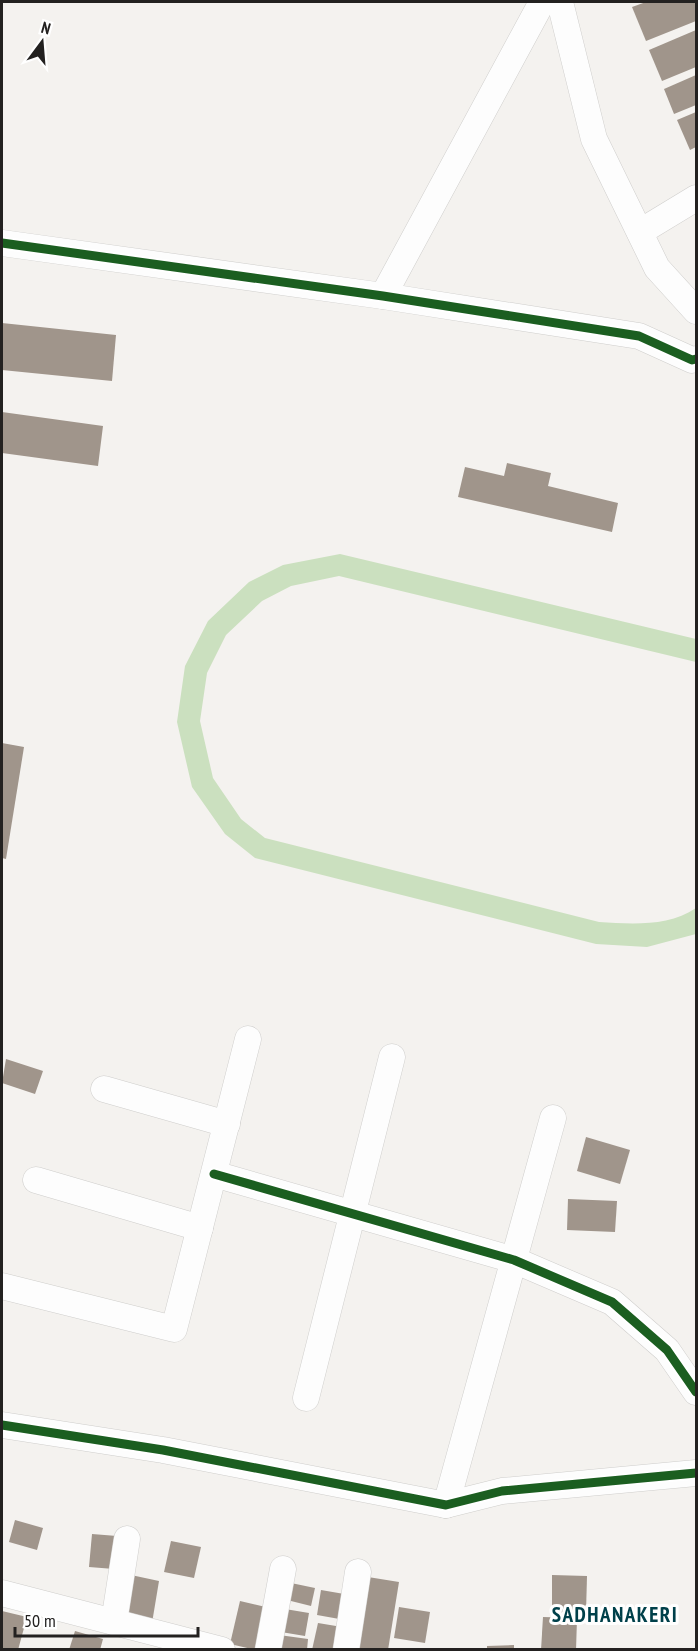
<svg xmlns="http://www.w3.org/2000/svg" width="698" height="1651" font-family="'PT Sans Narrow',sans-serif">
	<style>
		.green { fill: #cbe0bf }
		.building { fill: #a0958b }
		.lines { fill: none; stroke-linecap: round; stroke-linejoin: round }
		.minor-casing { stroke: #cfcecc; stroke-width: 27 }
		.minor { stroke: #fdfdfd; stroke-width: 26 }
		.cycleway-casing { stroke: #fff; stroke-width: 13 }
		.cycleway { stroke: #1b5e20; stroke-width: 9 }
		.labels { text-anchor: middle; dominant-baseline: central; stroke-width: 6; stroke-linejoin: round; paint-order: stroke }
		.district-label { font-size: 21px; font-weight: bold; letter-spacing: 1.5px; fill: #00404a; stroke: #fff }
	</style>
	<rect width="100%" height="100%" fill="#f4f2ef"/>
	<!-- green -->
	<path class="green" d="M 340,554 L 696,639 L 696,662 L 339,576 L 291,586 L 262,601 L 226,635 L 207,673 L 200,721 L 213,778 L 241,819 L 265,838 L 599,922 C 631,924 668,927 696,908 L 696,934 L 647,947 L 596,944 L 255,858 L 225,834 L 192,787 L 177,722 L 185,666 L 208,621 L 249,582 L 283,565 Z"/>
	<!-- building -->
	<g class="building">
		<polygon points="646,2 696,2 696,21 646,41 632,7"/>
		<polygon points="696,30 696,67 662,81 649,50"/>
		<polygon points="696,75 696,105 674,114 664,89"/>
		<polygon points="696,112 696,147 690,150 677,120"/>
		<polygon points="2,323 116,335 112,381 2,370"/>
		<polygon points="2,412 103,426 98,466 2,453"/>
		<polygon points="507,463 551,473 548,486 618,503 612,532 458,497 465,467 504,476"/>
		<polygon points="2,743 24,747 6,859 2,858"/>
		<polygon points="6,1059 43,1071 35,1094 2,1083"/>
		<polygon points="586,1137 630,1150 620,1184 577,1171"/>
		<polygon points="568,1199 617,1201 615,1232 567,1230"/>
		<polygon points="15,1520 43,1528 37,1550 9,1542"/>
		<polygon points="92,1534 117,1536 114,1569 89,1567"/>
		<polygon points="171,1541 201,1547 194,1578 164,1572"/>
		<polygon points="131,1575 159,1581 152,1623 123,1618"/>
		<polygon points="552,1575 587,1576 586,1613 552,1612"/>
		<polygon points="368,1577 399,1582 388,1650 357,1650"/>
		<polygon points="291,1583 315,1588 311,1606 287,1600"/>
		<polygon points="321,1590 350,1595 345,1620 317,1615"/>
		<polygon points="240,1601 270,1608 256,1650 230,1644"/>
		<polygon points="399,1607 430,1612 425,1643 394,1638"/>
		<polygon points="285,1609 309,1613 305,1636 281,1632"/>
		<polygon points="2,1611 27,1617 18,1650 2,1650"/>
		<polygon points="543,1617 577,1618 576,1650 541,1650"/>
		<polygon points="318,1623 342,1627 338,1650 312,1650"/>
		<polygon points="75,1631 103,1639 100,1650 69,1650"/>
		<polygon points="279,1635 308,1639 307,1650 277,1650"/>
		<polygon points="514,1645 514,1650 487,1650 487,1646"/>
	</g>
	<g class="lines">
		<defs>
			<g id="minor">
				<polyline points="560,2 594,139 657,268 696,311"/>
				<polyline points="640,232 696,198"/>
				<polyline points="2,243 383,296 639,336 692,360 696,359"/>
				<polyline points="383,296 542,2"/>
				<polyline points="104,1089 227,1124"/>
				<polyline points="214,1174 514,1260 612,1302 667,1350 696,1392"/>
				<polyline points="36,1180 200,1228"/>
				<polyline points="2,1286 174,1329 248,1039"/>
				<polyline points="306,1398 392,1057"/>
				<polyline points="2,1425 163,1450 446,1505 502,1491 696,1473"/>
				<polyline points="446,1505 553,1118"/>
				<polyline points="2,1593 222,1650"/>
				<polyline points="114,1622 127,1539"/>
				<polyline points="268,1650 283,1569"/>
				<polyline points="346,1650 358,1572"/>
			</g>
		</defs>
		<!-- minor casing -->
		<use href="#minor" class="minor-casing"/>
		<!-- minor -->
		<use href="#minor" class="minor"/>
		<defs>
			<g id="cycleway">
				<polyline points="2,243 383,296 639,336 692,360 696,359"/>
				<polyline points="214,1174 514,1260 612,1302 667,1350 696,1392"/>
				<polyline points="2,1425 163,1450 446,1505 502,1491 696,1473"/>
			</g>
		</defs>
		<!-- cycleway casing -->
		<use href="#cycleway" class="cycleway-casing"/>
		<!-- cycleway -->
		<use href="#cycleway" class="cycleway"/>
	</g>
	<g class="labels">
		<!-- district labels -->
		<g class="district-label">
			<text x="615" y="1614">SADHANAKERI</text>
		</g>
	</g>
	<!-- border -->
	<rect width="698" height="1651" fill="none" stroke="#232120" stroke-width="6"/>
	<!-- north arrow -->
	<g transform="translate(42 42) rotate(16)" stroke="#ffffff" stroke-width="4.5" paint-order="stroke">
	<path d="M0-4.5L10 22L0 15L-10 22Z" fill="#232120"/>
	<text y="-9" font-size="16" font-weight="bold" text-anchor="middle" fill="#232120">N</text>
	</g>
	<!-- scale -->
	<path d="M15 1627v9h183v-9" fill="none" stroke="#232120" stroke-width="3"/>
	<text x="24" y="1627" font-size="18" fill="#232120" stroke="#ffffff" stroke-width="4.5" paint-order="stroke">50 m</text>
</svg>
